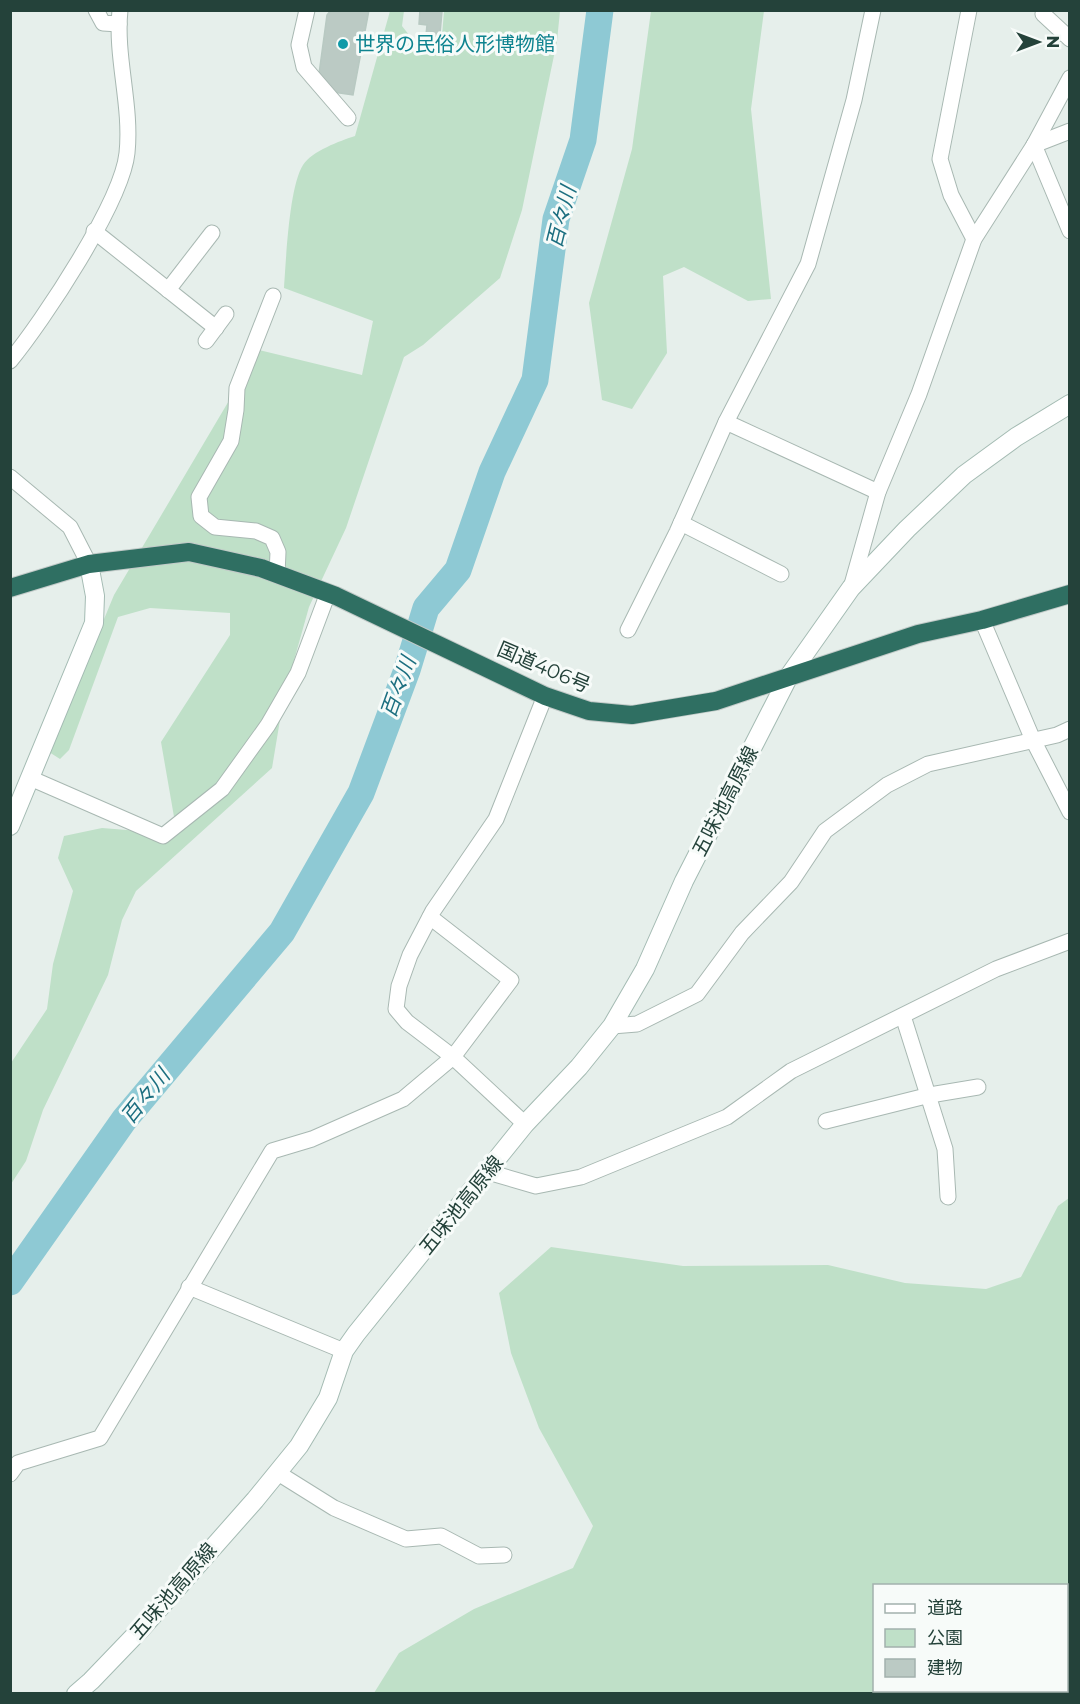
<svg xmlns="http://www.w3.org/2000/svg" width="1080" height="1704" font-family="Montserrat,'Noto Sans JP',sans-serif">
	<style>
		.green { fill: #bfe0c8; fill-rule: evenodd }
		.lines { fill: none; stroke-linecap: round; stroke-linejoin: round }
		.river { stroke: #8ec9d4; stroke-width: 27 }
		.building { fill: #bbcac4; stroke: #b8c9c2; stroke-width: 1.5 }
		.street-casing { stroke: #a8b8b2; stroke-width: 17 }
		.secondary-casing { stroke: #a4bbb3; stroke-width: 20 }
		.highway-casing { stroke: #c2cac8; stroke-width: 20 }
		.street { stroke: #fff; stroke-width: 15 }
		.secondary { stroke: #fff; stroke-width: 18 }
		.highway { stroke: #2f6f62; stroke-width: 18 }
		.culture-dot { fill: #0f9aa8; stroke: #f7fbf9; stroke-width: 2 }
		.labels { text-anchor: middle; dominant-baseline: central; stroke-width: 6; stroke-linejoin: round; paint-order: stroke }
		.culture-label { font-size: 20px; fill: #0d838f; stroke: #f7fbf9; text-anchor: start }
		.street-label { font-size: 20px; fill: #24423a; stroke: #f7fbf9 }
		.water-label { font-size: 21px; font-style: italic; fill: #1c6f80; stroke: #f7fbf9 }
	</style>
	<rect width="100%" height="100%" fill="#e6efeb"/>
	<!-- green -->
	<g class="green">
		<path d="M 390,11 L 404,11 L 402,26 L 417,45 L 428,51 L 441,48 L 444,11 L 560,11 L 557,41 L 522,210 L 500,278 L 423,345 L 404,357 L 346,528 L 309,607 L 284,696 L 272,768 L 136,891 L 122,920 L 108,975 L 43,1110 L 26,1161 L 11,1184 L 11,1063 L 47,1009 L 53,964 L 73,891 L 58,858 L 64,836 L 102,828 L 177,834 L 161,742 L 230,635 L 230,613 L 150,608 L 118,617 L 69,750 L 60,759 L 49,752 L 114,595 L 259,350 L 362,375 L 373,321 L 284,288 C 286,260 289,187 303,165 C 312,151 340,141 355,136 Z"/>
		<polygon points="651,11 764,11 751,109 771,299 748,301 684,267 663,276 667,353 632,409 602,400 589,303 632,149"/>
		<path d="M 1069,1198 L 1069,1693 L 374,1693 L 399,1653 L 474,1609 L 573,1568 L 593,1526 L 539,1428 L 511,1353 L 499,1293 L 551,1247 L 683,1266 L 828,1265 L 905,1283 L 986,1289 L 1021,1277 L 1058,1206 ZM 874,1586 L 1066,1586 L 1066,1690 L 874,1690 Z"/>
	</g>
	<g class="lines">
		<!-- river -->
		<polyline class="river" points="10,1282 124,1120 282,932 361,793 407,670 426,608 458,570 492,472 535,380 556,219 583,140 600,10"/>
	</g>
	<!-- building -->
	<g class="building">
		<polygon points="331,10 369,10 353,95 333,92 319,74 327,15"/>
		<polygon points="420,10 442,11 439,45 425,45 427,25 419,24"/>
	</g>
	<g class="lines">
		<defs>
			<g id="street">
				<polyline points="96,10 103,23 119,24"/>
				<polyline points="307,10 299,45 304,67 348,118"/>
				<polyline points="969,10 940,159 951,195 974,239"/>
				<polyline points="1044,10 1043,14 1070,39"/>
				<polyline points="1034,145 1070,231"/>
				<polyline points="1034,145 1070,131"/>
				<polyline points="94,231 216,328"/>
				<polyline points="168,290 212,233"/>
				<polyline points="273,296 237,388 236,410 231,441 199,497 201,516 215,527 256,531 272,538 278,552 277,574"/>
				<polyline points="206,341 226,314"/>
				<path d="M 10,361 C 43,321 122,202 127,153 C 132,105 115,57 120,10"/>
				<polyline points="726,422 878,492"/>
				<polyline points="10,477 70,527 89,564"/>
				<polyline points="681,523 781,574"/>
				<polyline points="851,588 878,492 919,394 974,239 1034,145 1070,78"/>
				<polyline points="982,620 1033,740 1070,812"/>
				<polyline points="628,630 677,532 726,422 808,264 854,100 873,10"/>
				<polyline points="30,778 163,836 222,789 268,725 298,673 328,593"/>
				<polyline points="903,1016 945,1149 948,1197"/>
				<polyline points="612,1026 637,1024 697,994 742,933 791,882 825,831 887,785 928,764 1057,735 1070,729"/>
				<polyline points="826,1121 930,1095 978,1087"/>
				<polyline points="525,1124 453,1057 407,1022 396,1009 399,986 410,955 433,911 496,819 545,696"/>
				<polyline points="488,1172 536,1186 581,1177 727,1117 791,1071 996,969 1070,941"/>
				<polyline points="189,1287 344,1351"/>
				<polyline points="278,1473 334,1508 406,1539 441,1536 479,1556 504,1555"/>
				<polyline points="10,1474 18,1463 100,1438 272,1151 312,1139 403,1099 453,1057 511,980 430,917"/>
			</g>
			<g id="secondary">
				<polyline points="10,826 94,623 95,596 89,564"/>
				<polyline points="76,1694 91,1681 140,1630 255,1500 299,1446 328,1398 344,1351 356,1334 525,1124 579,1067 612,1026 645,969 684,881 789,676 851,588 907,529 964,475 1016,437 1070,404"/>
			</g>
			<polyline id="highway" points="10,588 89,564 189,552 261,568 336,596 545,696 589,711 632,715 716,701 918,634 982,620 1070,594"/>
		</defs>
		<!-- street casing -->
		<use href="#street" class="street-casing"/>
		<!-- secondary casing -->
		<use href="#secondary" class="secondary-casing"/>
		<!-- highway casing -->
		<use href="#highway" class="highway-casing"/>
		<!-- street -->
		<use href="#street" class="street"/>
		<!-- secondary -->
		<use href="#secondary" class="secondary"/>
		<!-- highway -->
		<use href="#highway" class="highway"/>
	</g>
	<!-- markers -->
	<circle class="culture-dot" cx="343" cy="44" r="6"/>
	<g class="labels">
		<!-- culture labels -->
		<g class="culture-label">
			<text x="355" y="44">世界の民俗人形博物館</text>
		</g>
		<!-- street labels -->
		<g class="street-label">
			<text transform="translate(544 667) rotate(23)">国道406号</text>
			<text transform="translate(725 801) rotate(-63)">五味池高原線</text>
			<text transform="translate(461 1205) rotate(-51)">五味池高原線</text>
			<text transform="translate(173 1591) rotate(-49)">五味池高原線</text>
		</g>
		<!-- water labels -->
		<g class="water-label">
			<text transform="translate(561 217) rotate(-76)">百々川</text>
			<text transform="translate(398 687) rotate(-70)">百々川</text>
			<text transform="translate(145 1096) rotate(-51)">百々川</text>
		</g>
	</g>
	<!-- border -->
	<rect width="1080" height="1704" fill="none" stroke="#24423a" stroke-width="24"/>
	<!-- legend -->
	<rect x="873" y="1584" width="195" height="108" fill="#f7fbf9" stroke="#a3b1ad" stroke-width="1.5"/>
	<rect x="885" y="1604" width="30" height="9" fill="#ffffff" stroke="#a3b1ad" stroke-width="1.5"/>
	<text x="927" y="1614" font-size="18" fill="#24423a">道路</text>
	<rect x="885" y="1629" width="30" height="18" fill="#bfe0c8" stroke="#a3b1ad" stroke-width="1.5"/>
	<text x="927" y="1644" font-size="18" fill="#24423a">公園</text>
	<rect x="885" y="1659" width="30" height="18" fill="#bbcac4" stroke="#a3b1ad" stroke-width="1.5"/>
	<text x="927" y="1674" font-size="18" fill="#24423a">建物</text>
	<!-- north arrow -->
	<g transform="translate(1038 42) rotate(90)" stroke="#f7fbf9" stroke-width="4.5" paint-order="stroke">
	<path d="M0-4.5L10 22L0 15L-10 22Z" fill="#24423a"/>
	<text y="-9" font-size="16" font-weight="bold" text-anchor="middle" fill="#24423a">N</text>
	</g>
</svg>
